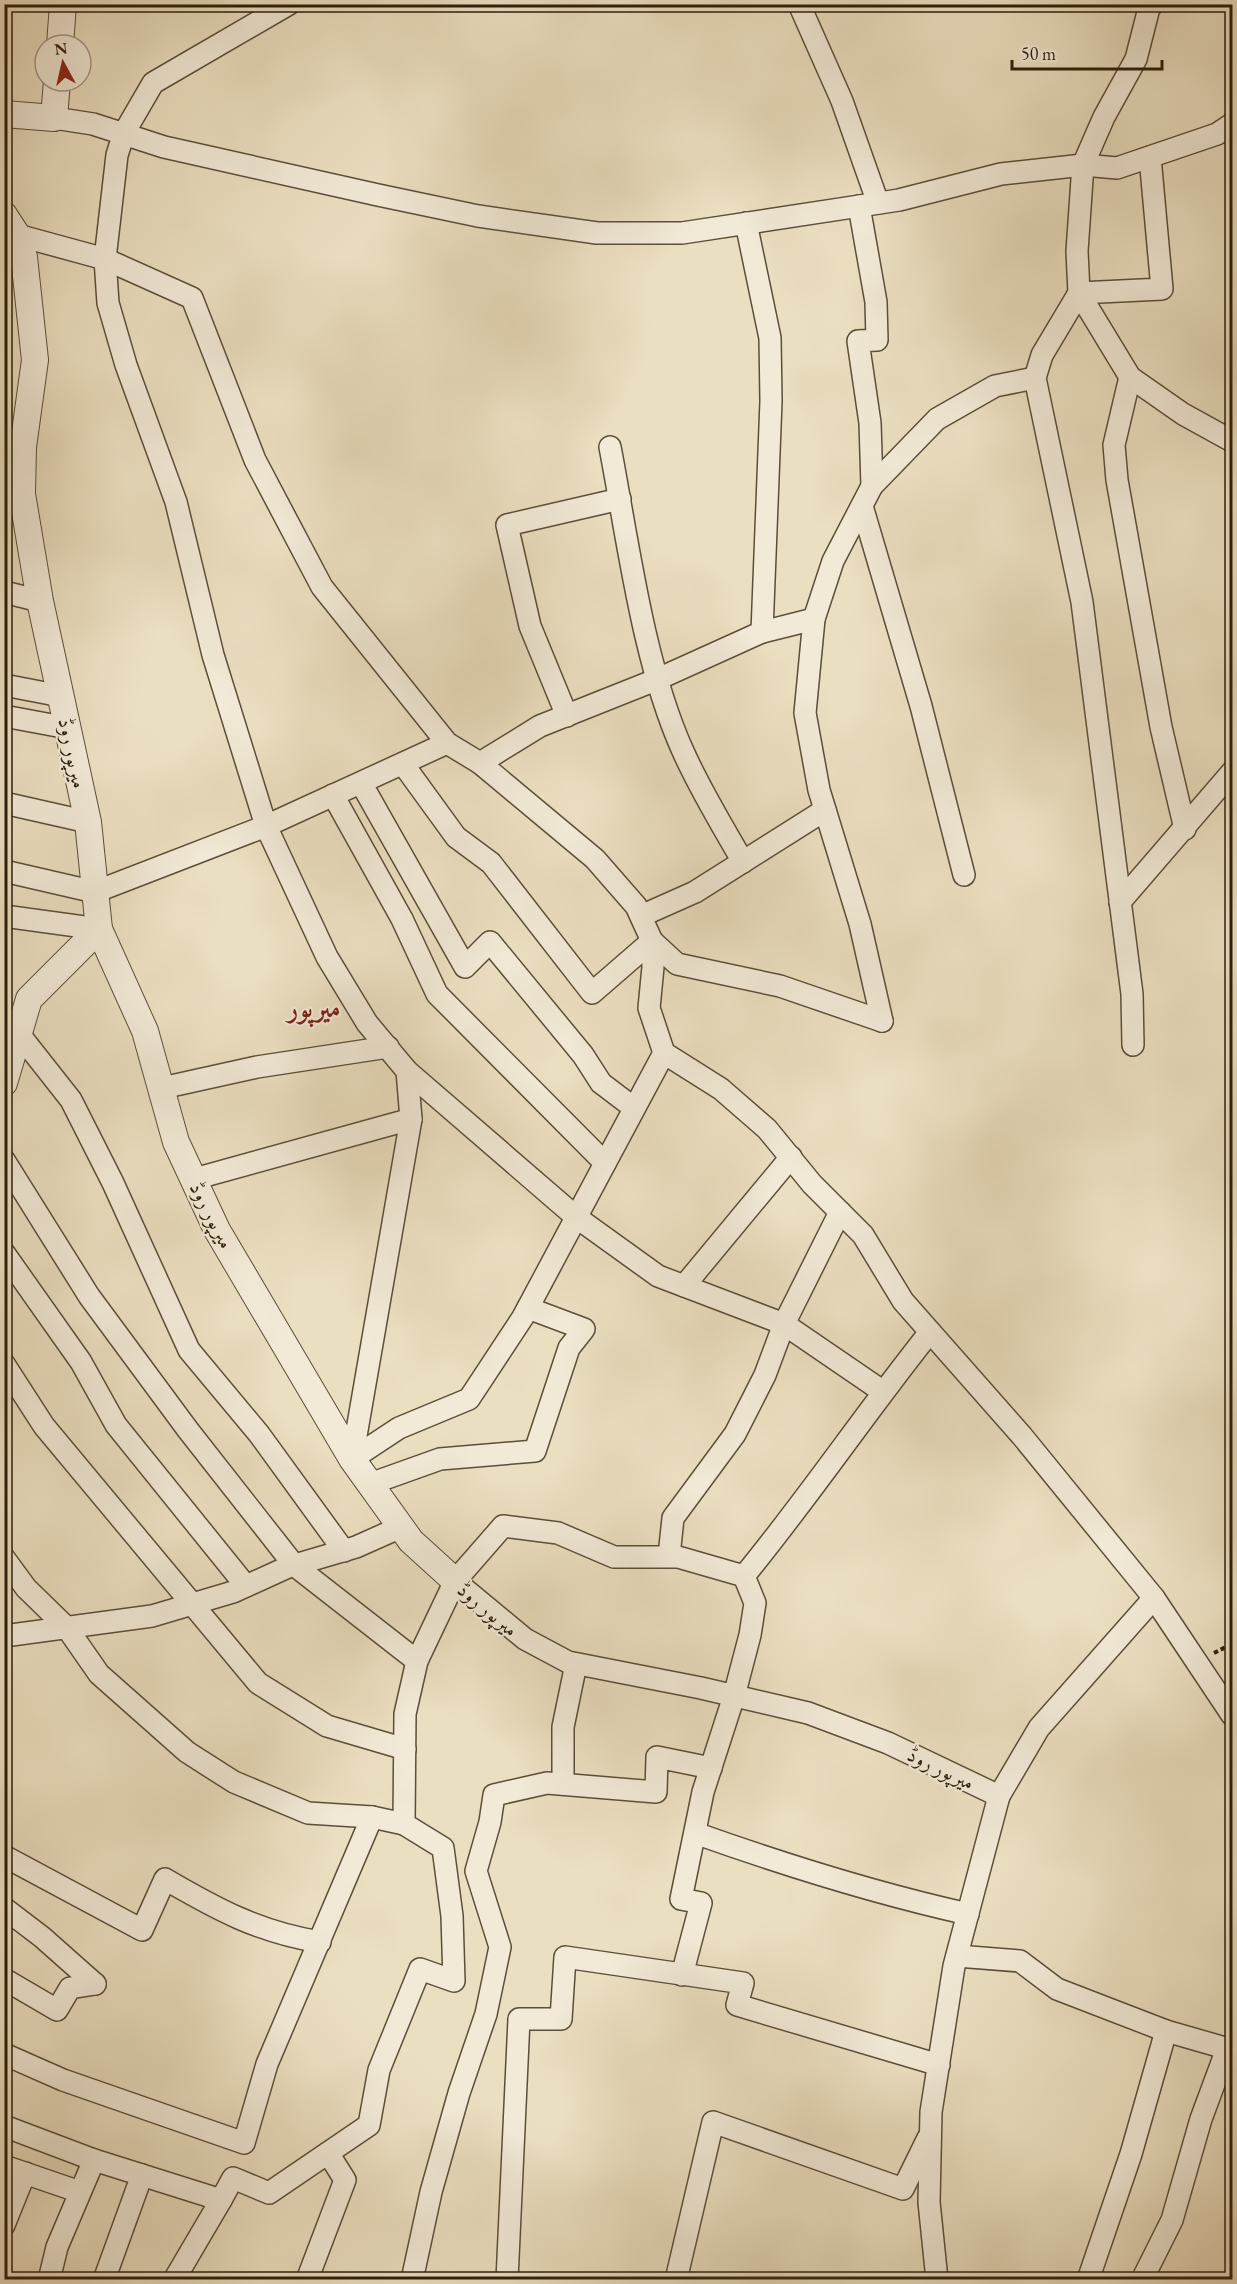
<svg xmlns="http://www.w3.org/2000/svg" width="1237" height="2284" font-family="'EB Garamond',Amiri,serif">
	<style>
		.lines { fill: none; stroke-linecap: round; stroke-linejoin: round }
		.minor-casing { stroke: #5c4e38; stroke-width: 24 }
		.tertiary-casing { stroke: #5c4e38; stroke-width: 28 }
		.path { stroke: #2d1e0b; stroke-width: 4; stroke-dasharray: 4.5 3; stroke-linecap: butt }
		.minor { stroke: #f2ead7; stroke-width: 21 }
		.tertiary { stroke: #f2ead7; stroke-width: 26 }
		.labels { text-anchor: middle; dominant-baseline: central; stroke-width: 4.5; stroke-linejoin: round; paint-order: stroke }
		.street-label { font-size: 21px; fill: #2d1e0b; stroke: #f2ead7 }
		.district-label { font-size: 27px; font-weight: bold; fill: #7a1f14; stroke: #f2ead7 }
	</style>
	<rect width="100%" height="100%" fill="#ebdfc1"/>
	<filter id="stains"><feTurbulence type="fractalNoise" baseFrequency=".00333" numOctaves="4"/><feColorMatrix values="0 0 0 0 .2 0 0 0 0 .09 0 0 0 0 .02 0 0 0 .5 -.17"/></filter>
	<radialGradient id="worn" r=".72"><stop offset=".6" stop-color="#630" stop-opacity="0"/><stop offset="1" stop-color="#630" stop-opacity=".3"/></radialGradient>
	<g class="lines">
		<defs>
			<g id="minor">
				<polyline points="289,4 153,83 124,133 117,155 105,259 108,303 126,365 176,502 213,655 266,826 327,957 367,1023 407,1071 411,1119 352,1459"/>
				<polyline points="799,4 842,101 878,203"/>
				<polyline points="1153,4 1149,8 1136,59 1104,117 1083,165 1077,251 1079,293 1130,377 1183,414 1232,441"/>
				<polyline points="54,118 93,124 164,147 378,195 478,216 597,233 682,233 899,200 1001,174 1083,165 1117,168 1217,134 1232,124"/>
				<polyline points="859,206 876,302 877,340 858,341 870,423 872,486"/>
				<polyline points="746,223 770,338 771,401 762,632"/>
				<polyline points="17,235 105,259 192,298 255,460 322,587 447,743 480,763 595,859 636,906 652,941 653,967 649,1008 664,1053 721,1089 767,1129 812,1184 863,1235 903,1301 1022,1436 1154,1598 1039,1728 999,1796 954,1966 931,2112 929,2202 937,2280"/>
				<polyline points="1130,377 1114,445 1117,480 1161,727 1185,829"/>
				<path d="M 610,447 C 628,541 643,662 682,749 C 699,788 722,825 743,862"/>
				<polyline points="862,506 921,706 964,875"/>
				<polyline points="4,592 40,601"/>
				<polyline points="4,685 61,696"/>
				<polyline points="4,716 68,728"/>
				<polyline points="567,716 530,626 507,525 620,499"/>
				<polyline points="480,763 540,726 658,679 762,632 814,619"/>
				<polyline points="403,764 456,837 491,863 592,993 652,941 677,964 780,986 882,1021"/>
				<polyline points="361,783 465,967 490,942 583,1055 601,1083 634,1108"/>
				<polyline points="333,795 402,919 437,994 605,1163"/>
				<polyline points="4,803 88,822"/>
				<polyline points="4,871 95,892 266,826 447,743"/>
				<polyline points="1120,902 1232,772"/>
				<polyline points="4,916 99,929"/>
				<polyline points="641,916 695,892 825,810"/>
				<polyline points="882,1021 860,924 819,790 805,713 814,619 833,561 872,486 937,419 995,386 1035,378"/>
				<polyline points="19,1034 71,1100 113,1183 189,1350 259,1434 344,1551"/>
				<polyline points="1133,1045 1132,994 1082,602 1035,378 1042,355 1079,293 1162,289 1150,157"/>
				<polyline points="407,1071 576,1217 658,1276 784,1324 882,1391"/>
				<polyline points="162,1088 257,1067 388,1047"/>
				<polyline points="4,1160 89,1296 188,1430 294,1565 417,1661"/>
				<polyline points="194,1179 411,1119"/>
				<polyline points="4,1253 81,1362 116,1425 246,1586"/>
				<polyline points="684,1286 791,1157"/>
				<polyline points="4,1364 44,1426 258,1683 327,1726 405,1749"/>
				<polyline points="352,1459 399,1428 469,1399 523,1317 664,1053"/>
				<polyline points="370,1484 440,1459 535,1451 569,1348 584,1329 528,1308"/>
				<polyline points="669,1556 673,1518 735,1434 765,1375 784,1324 840,1212"/>
				<polyline points="4,1558 26,1588 67,1628 99,1674 187,1752 234,1782 308,1813 372,1817"/>
				<polyline points="455,1581 525,1639 568,1662 701,1688 808,1713 888,1743 999,1796"/>
				<polyline points="1154,1598 1232,1715"/>
				<polyline points="4,1636 152,1616 233,1592 288,1567 356,1547 401,1527"/>
				<polyline points="563,1784 563,1727 576,1664"/>
				<path d="M 695,1833 C 785,1865 874,1893 968,1914"/>
				<path d="M 4,1856 L 142,1930 L 165,1879 C 218,1910 259,1932 320,1942"/>
				<polyline points="4,1908 42,1937 95,1984"/>
				<polyline points="957,1956 1020,1961 1057,1989 1166,2031 1232,2050"/>
				<path d="M 682,1975 L 701,1903 L 681,1899 L 703,1792 L 734,1696 L 750,1635 L 755,1603 L 744,1576 C 809,1497 866,1412 930,1332"/>
				<polyline points="4,1979 57,2010 70,1988 95,1984"/>
				<polyline points="4,2054 63,2080 244,2143 267,2064 372,1817 404,1824"/>
				<polyline points="4,2126 94,2160 221,2200 233,2178 269,2193 369,2125 379,2070 420,1969 454,1981 452,1916 443,1848 404,1824 405,1714 417,1661 455,1581 503,1526 558,1533 614,1557 678,1557 744,1576"/>
				<polyline points="4,2166 80,2192"/>
				<polyline points="4,2225 25,2173"/>
				<polyline points="49,2280 57,2247 94,2160"/>
				<polyline points="104,2280 142,2175"/>
				<polyline points="174,2280 221,2200"/>
				<polyline points="307,2280 345,2180 328,2153"/>
				<polyline points="412,2280 431,2192 459,2093 486,2014 500,1947 476,1871 490,1822 494,1795 547,1783 656,1792 657,1757 711,1768"/>
				<polyline points="507,2280 519,2019 561,2019 565,1957 743,1983 737,2005 939,2065"/>
				<polyline points="676,2280 713,2122 903,2189 928,2138"/>
				<polyline points="1088,2280 1131,2154 1166,2031"/>
				<polyline points="1142,2280 1172,2220 1201,2119 1227,2049"/>
			</g>
			<g id="tertiary">
				<polyline points="60,45 63,4"/>
				<polyline points="4,114 54,118 57,81"/>
				<polyline points="4,215 17,235 24,257 35,360 23,447 22,494 40,601 88,822 99,929 145,1031 176,1142 217,1230 352,1459 411,1541 455,1581"/>
				<polyline points="4,1083 29,999 99,929"/>
			</g>
		</defs>
		<!-- minor casing -->
		<use href="#minor" class="minor-casing"/>
		<!-- tertiary casing -->
		<use href="#tertiary" class="tertiary-casing"/>
		<!-- path -->
		<polyline class="path" points="1214,1653 1232,1644"/>
		<!-- minor -->
		<use href="#minor" class="minor"/>
		<!-- tertiary -->
		<use href="#tertiary" class="tertiary"/>
	</g>
	<g class="labels">
		<!-- street labels -->
		<g class="street-label">
			<text transform="translate(73 753) rotate(78)">میرپور روڈ</text>
			<text transform="translate(212 1215) rotate(63)">میرپور روڈ</text>
			<text transform="translate(488 1609) rotate(40)">میرپور روڈ</text>
			<text transform="translate(941 1768) rotate(26)">میرپور روڈ</text>
		</g>
		<!-- district labels -->
		<g class="district-label">
			<text x="314" y="1007">میرپور</text>
		</g>
	</g>
	<!-- margin -->
	<rect width="1237" height="2284" fill="none" stroke="#ebdfc1" stroke-width="24"/>
	<rect x="6" y="6" width="1225" height="2272" fill="none" stroke="#2d1e0b" stroke-width="3"/>
	<rect x="12" y="12" width="1213" height="2260" fill="none" stroke="#2d1e0b" stroke-width="1.5"/>
	<!-- north arrow -->
	<g transform="translate(63 63) rotate(352)"><circle r="28" fill="#f2ead7" stroke="#a39885" stroke-width="1.5"/>
	<path d="M0-4.5L10 22L0 15L-10 22Z" fill="#8f2418"/>
	<text y="-9" font-size="16" font-weight="bold" text-anchor="middle" fill="#2d1e0b">N</text>
	</g>
	<!-- scale -->
	<path d="M1012 60v9h150v-9" fill="none" stroke="#2d1e0b" stroke-width="3"/>
	<text x="1021" y="60" font-size="18" fill="#2d1e0b" stroke="#f2ead7" stroke-width="4.5" paint-order="stroke">50 m</text>
	<rect width="100%" height="100%" filter="url(#stains)"/>
	<rect width="100%" height="100%" fill="url(#worn)"/>
</svg>
